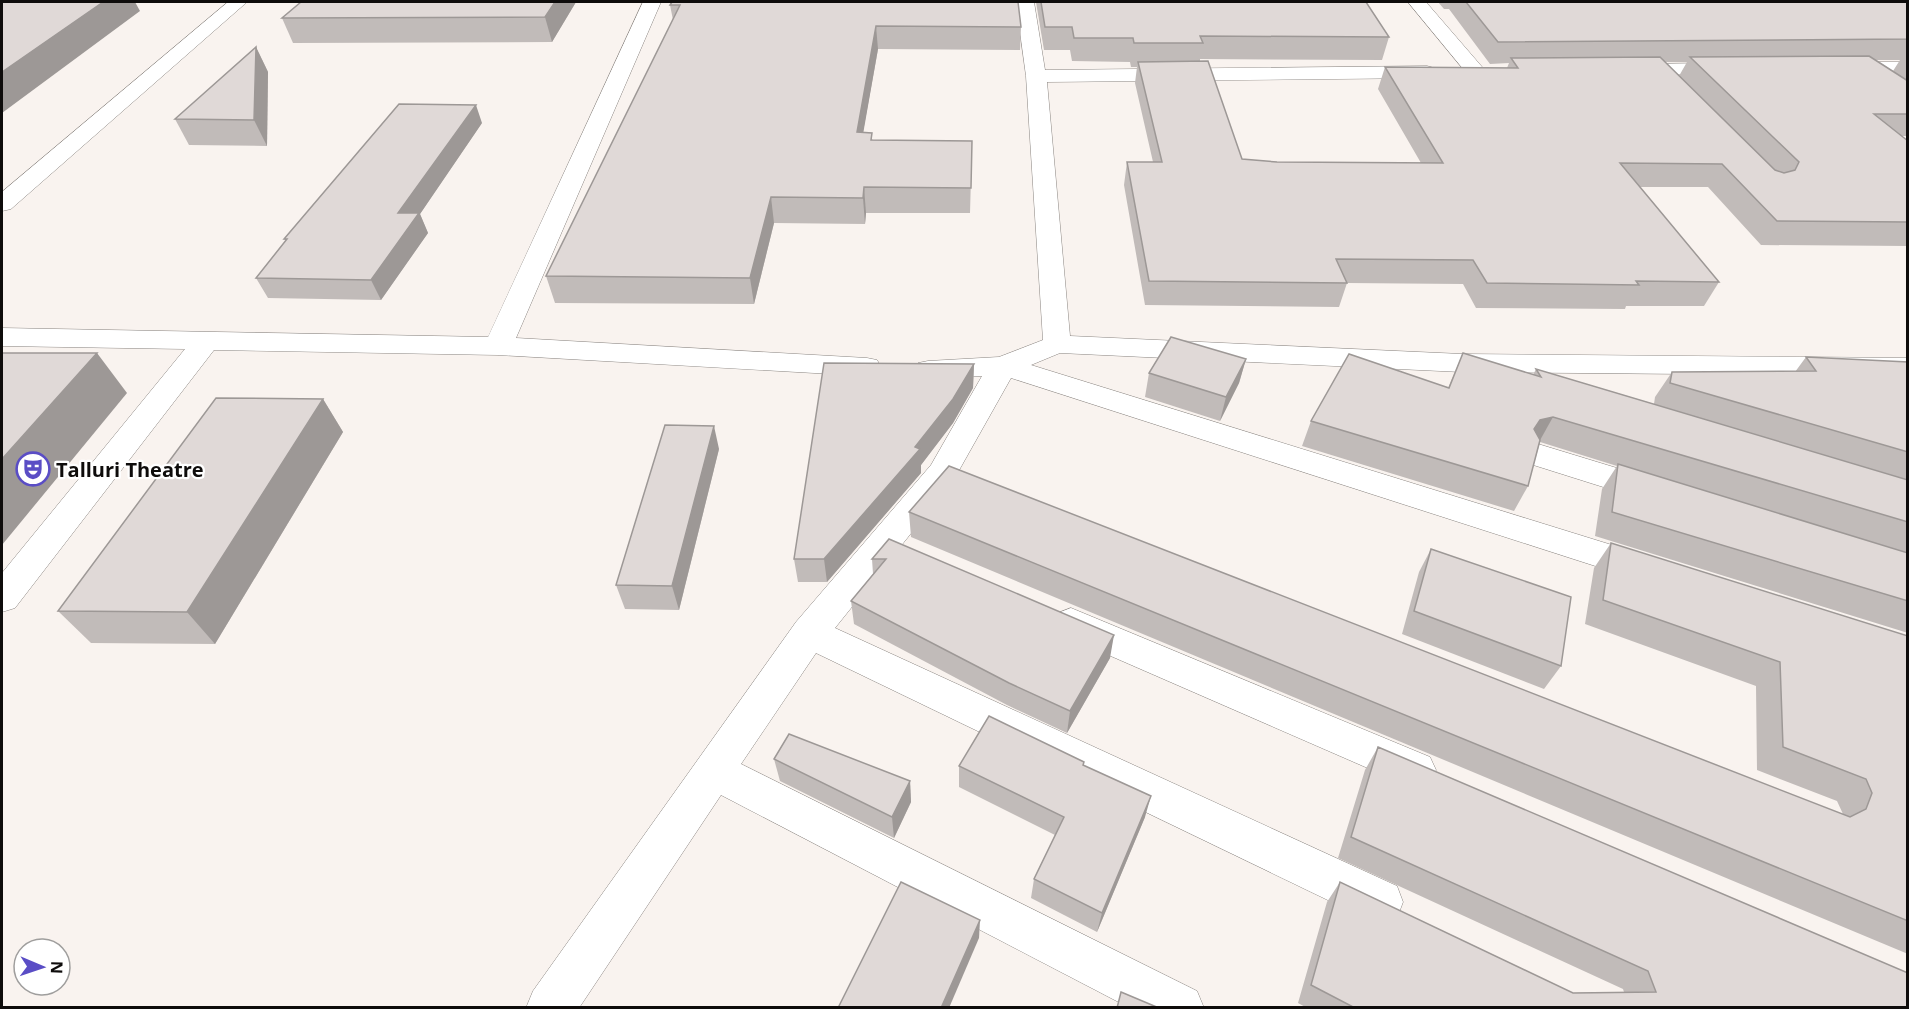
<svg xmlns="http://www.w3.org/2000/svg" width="1909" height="1009" font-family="'Open Sans',sans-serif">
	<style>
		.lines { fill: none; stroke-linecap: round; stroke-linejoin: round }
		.minor-casing { stroke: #8a8581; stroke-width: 1 }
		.minor { fill: #fff; fill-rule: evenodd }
		.wall { fill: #c1bbb9; fill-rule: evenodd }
		.shaded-wall { fill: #9d9896 }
		.building { fill: #e0d9d7; stroke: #9d9896; stroke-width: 1.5 }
		.labels { text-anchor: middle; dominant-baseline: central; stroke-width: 4.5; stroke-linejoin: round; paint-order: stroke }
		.poi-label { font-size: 20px; font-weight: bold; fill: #0e0c0b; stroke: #fff; text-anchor: start }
	</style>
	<rect width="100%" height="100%" fill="#f9f3ef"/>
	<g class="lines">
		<defs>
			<g id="minor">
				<polygon points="228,2 247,2 11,209 2,211 2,192"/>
				<polygon points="643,2 661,2 516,338 867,358 877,360 881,367 877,374 867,376 498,355 214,350 15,608 2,612 2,573 185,349 2,346 2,328 488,337"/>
				<polygon points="1016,2 1034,2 1045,70 1427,66 1434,68 1437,72 1434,76 1427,78 1047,82 1070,336 1462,354 1908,358 1908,376 1462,372 1060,353 1031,365 1657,559 1662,569 1657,579 1645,582 1011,378 953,481 835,628 1397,886 1403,902 1397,918 1381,924 1365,918 816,653 741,764 1197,991 1204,1008 1130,1008 721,795 579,1008 526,1008 533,991 796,622 931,465 982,376 928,379 918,377 913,370 918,363 928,361 999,357 1043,340 1026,76"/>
				<polygon points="1408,2 1426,2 1483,68 1486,72 1483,76 1469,76"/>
				<polygon points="1842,62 1908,62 1908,74 1835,72 1832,68 1835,64"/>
				<polygon points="1727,63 1734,65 1737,69 1734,73 1629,76 1622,74 1619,70 1622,66 1629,64"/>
				<polygon points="1538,444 1666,483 1670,491 1666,499 1654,503 1527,463 1522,455 1527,447"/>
				<polygon points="1071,608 1430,757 1436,770 1430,783 1416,788 1402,783 1058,633 1053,623 1058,613"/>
			</g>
		</defs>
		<!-- minor casing -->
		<use href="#minor" class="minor-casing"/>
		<!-- minor -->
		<use href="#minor" class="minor"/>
	</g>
	<!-- wall -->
	<g class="wall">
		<polygon points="576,2 552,42 293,43 282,18"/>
		<polygon points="672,2 1021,27 1020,50 878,49 863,132 873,140 972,141 970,213 866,213 865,224 774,223 754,304 555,303 546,276 673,20 670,5"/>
		<path d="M 1036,2 L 1366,2 L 1389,37 L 1382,60 L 1200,59 L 1200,61 L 1242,159 L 1277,162 L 1421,163 L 1378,89 L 1385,67 L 1507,68 L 1509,63 L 1490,64 L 1449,9 L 1444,9 L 1438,2 L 1908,2 L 1908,136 L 1902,136 L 1908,141 L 1908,246 L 1761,245 L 1708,187 L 1640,187 L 1719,282 L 1704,306 L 1626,306 L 1625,309 L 1476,308 L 1463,284 L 1347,283 L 1339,307 L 1145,305 L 1124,185 L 1127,162 L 1153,162 L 1135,83 L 1137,67 L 1131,67 L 1130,62 L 1072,61 L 1070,50 L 1044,50 ZM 1876,60 L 1900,60 L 1893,71 ZM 1665,62 L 1687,62 L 1679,76 Z"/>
		<polygon points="256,47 268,72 267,146 189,145 175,119"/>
		<polygon points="482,123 420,214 428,233 381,300 268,298 256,278 286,241 284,239"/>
		<polygon points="1463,353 1533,375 1536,369 1654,404 1655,397 1672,372 1795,372 1806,357 1908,362 1908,633 1595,536 1602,489 1617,466 1540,442 1528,486 1514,511 1302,446 1311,421 1448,388"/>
		<polygon points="1246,359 1239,383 1220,421 1145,397 1149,373"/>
		<polygon points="974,364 973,388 953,423 921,465 921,473 827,582 798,582 794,559"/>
		<polygon points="323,399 343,432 215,644 91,643 58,611"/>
		<polygon points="719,449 679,610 625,609 616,585"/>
		<polygon points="909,512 1843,814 1837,801 1757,770 1756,686 1585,624 1594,568 1611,543 1908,636 1908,954 911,537"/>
		<polygon points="889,539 1110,658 1067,733 1007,705 854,624 851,601 873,574 872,559"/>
		<polygon points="1431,549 1561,666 1544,689 1402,634 1419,572"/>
		<polygon points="1378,747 1908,1008 1307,1008 1298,1003 1327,902 1340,882 1573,993 1624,992 1623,989 1338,858 1365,770"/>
		<polygon points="774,759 910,781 911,802 894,838 780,781"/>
		<polygon points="1084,762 1083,765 1145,817 1097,932 1031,898 1034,879 1055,835 959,787 959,766"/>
	</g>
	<!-- shaded-wall -->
	<g class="shaded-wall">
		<polygon points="88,2 135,2 140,11 2,113 2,72"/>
		<polygon points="555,2 576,2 552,42 545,17"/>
		<polygon points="876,26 878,49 859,157 857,132"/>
		<polygon points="256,47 268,72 267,146 254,120"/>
		<polygon points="476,105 482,123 420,214 428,233 381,300 371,280 398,213"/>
		<polygon points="864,187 866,213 865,224 863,198"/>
		<polygon points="771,197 774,223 754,304 750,278"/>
		<polygon points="97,353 127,393 2,545 2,459"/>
		<polygon points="1246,359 1239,383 1220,421 1226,397"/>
		<polygon points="974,364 973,388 953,423 921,465 921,473 827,582 824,559"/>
		<polygon points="323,399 343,432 215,644 187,612"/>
		<polygon points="1553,417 1539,442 1534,429 1540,420"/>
		<polygon points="714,426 719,449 679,610 672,586"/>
		<polygon points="1114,635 1110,658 1067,733 1070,711"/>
		<polygon points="910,781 911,802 894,838 892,817"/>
		<polygon points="1151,796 1145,817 1097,932 1102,913"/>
		<polygon points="980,920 979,938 949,1008 941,1008"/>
	</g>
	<!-- building -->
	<g class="building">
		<polygon points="2,2 103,2 2,72"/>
		<polygon points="301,2 555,2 545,17 282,18"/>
		<polygon points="672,2 1018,2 1021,27 876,26 857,132 872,133 871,140 972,141 971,188 864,187 863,198 771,197 750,278 546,276 680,5 670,5"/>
		<polygon points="1041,2 1366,2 1389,37 1200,36 1203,43 1134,43 1133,38 1074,38 1072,27 1045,27"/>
		<polygon points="1466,2 1908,2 1908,39 1498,42"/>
		<polygon points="256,47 254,120 175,119"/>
		<polygon points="1869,56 1908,81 1908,114 1874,114 1908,141 1908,222 1777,221 1722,164 1620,163 1719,282 1636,281 1639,285 1487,283 1473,260 1336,259 1347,283 1149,281 1127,162 1162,162 1138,62 1208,61 1242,159 1277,162 1443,163 1385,67 1518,68 1511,58 1660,57 1775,170 1784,173 1795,170 1799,162 1690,57"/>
		<polygon points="399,104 476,105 398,213 419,213 371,280 256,278 287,239 284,239"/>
		<polygon points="1171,337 1246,359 1226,397 1149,373"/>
		<polygon points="2,353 97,353 2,459"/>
		<polygon points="1463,353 1541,377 1536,369 1908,480 1908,522 1553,417 1540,420 1534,429 1540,440 1528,486 1311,421 1349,354 1449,388"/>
		<polygon points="1806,357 1908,362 1908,452 1670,383 1672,372 1816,371"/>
		<polygon points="824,363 974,364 953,399 915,447 920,449 824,559 794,559"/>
		<polygon points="216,398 323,399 187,612 58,611"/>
		<polygon points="665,425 714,426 672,586 616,585"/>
		<polygon points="1618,464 1908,553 1908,601 1612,512"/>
		<polygon points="949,466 1850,817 1866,809 1872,793 1866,779 1783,747 1780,662 1603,600 1611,543 1908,636 1908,921 909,512"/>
		<polygon points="889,539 1114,635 1070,711 1009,683 851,601 886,559 872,559"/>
		<polygon points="1431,549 1571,597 1561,666 1414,611"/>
		<polygon points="989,716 1084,762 1083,765 1151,796 1102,913 1034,879 1064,817 959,766"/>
		<polygon points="789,734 910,781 892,817 774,759"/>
		<polygon points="1378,747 1908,973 1908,1008 1355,1008 1311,985 1340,882 1573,993 1656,992 1648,971 1351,837"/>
		<polygon points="901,882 980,920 941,1008 838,1008"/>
		<polygon points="1121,992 1159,1008 1117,1008"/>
	</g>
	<!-- icons -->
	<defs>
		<symbol id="theatre-ring" viewBox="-11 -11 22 22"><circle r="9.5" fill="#fff" stroke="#5a4dc5" stroke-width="1.5"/><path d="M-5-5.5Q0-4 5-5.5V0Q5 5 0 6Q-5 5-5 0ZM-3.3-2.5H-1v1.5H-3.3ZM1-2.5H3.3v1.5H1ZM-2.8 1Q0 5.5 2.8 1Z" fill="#5a4dc5"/></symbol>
	</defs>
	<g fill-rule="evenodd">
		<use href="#theatre-ring" x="14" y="450" width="38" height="38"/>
	</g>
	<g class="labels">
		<!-- poi labels -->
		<g class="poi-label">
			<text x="56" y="469">Talluri Theatre</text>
		</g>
	</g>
	<!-- border -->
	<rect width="1909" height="1009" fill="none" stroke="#0e0c0b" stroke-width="6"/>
	<!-- north arrow -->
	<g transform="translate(42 967) rotate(92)"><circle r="28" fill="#ffffff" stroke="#9f9e9d" stroke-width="1.5"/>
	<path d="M0-4.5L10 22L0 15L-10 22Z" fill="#5a4dc5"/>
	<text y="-9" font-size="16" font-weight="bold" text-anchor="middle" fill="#0e0c0b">N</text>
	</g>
</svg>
